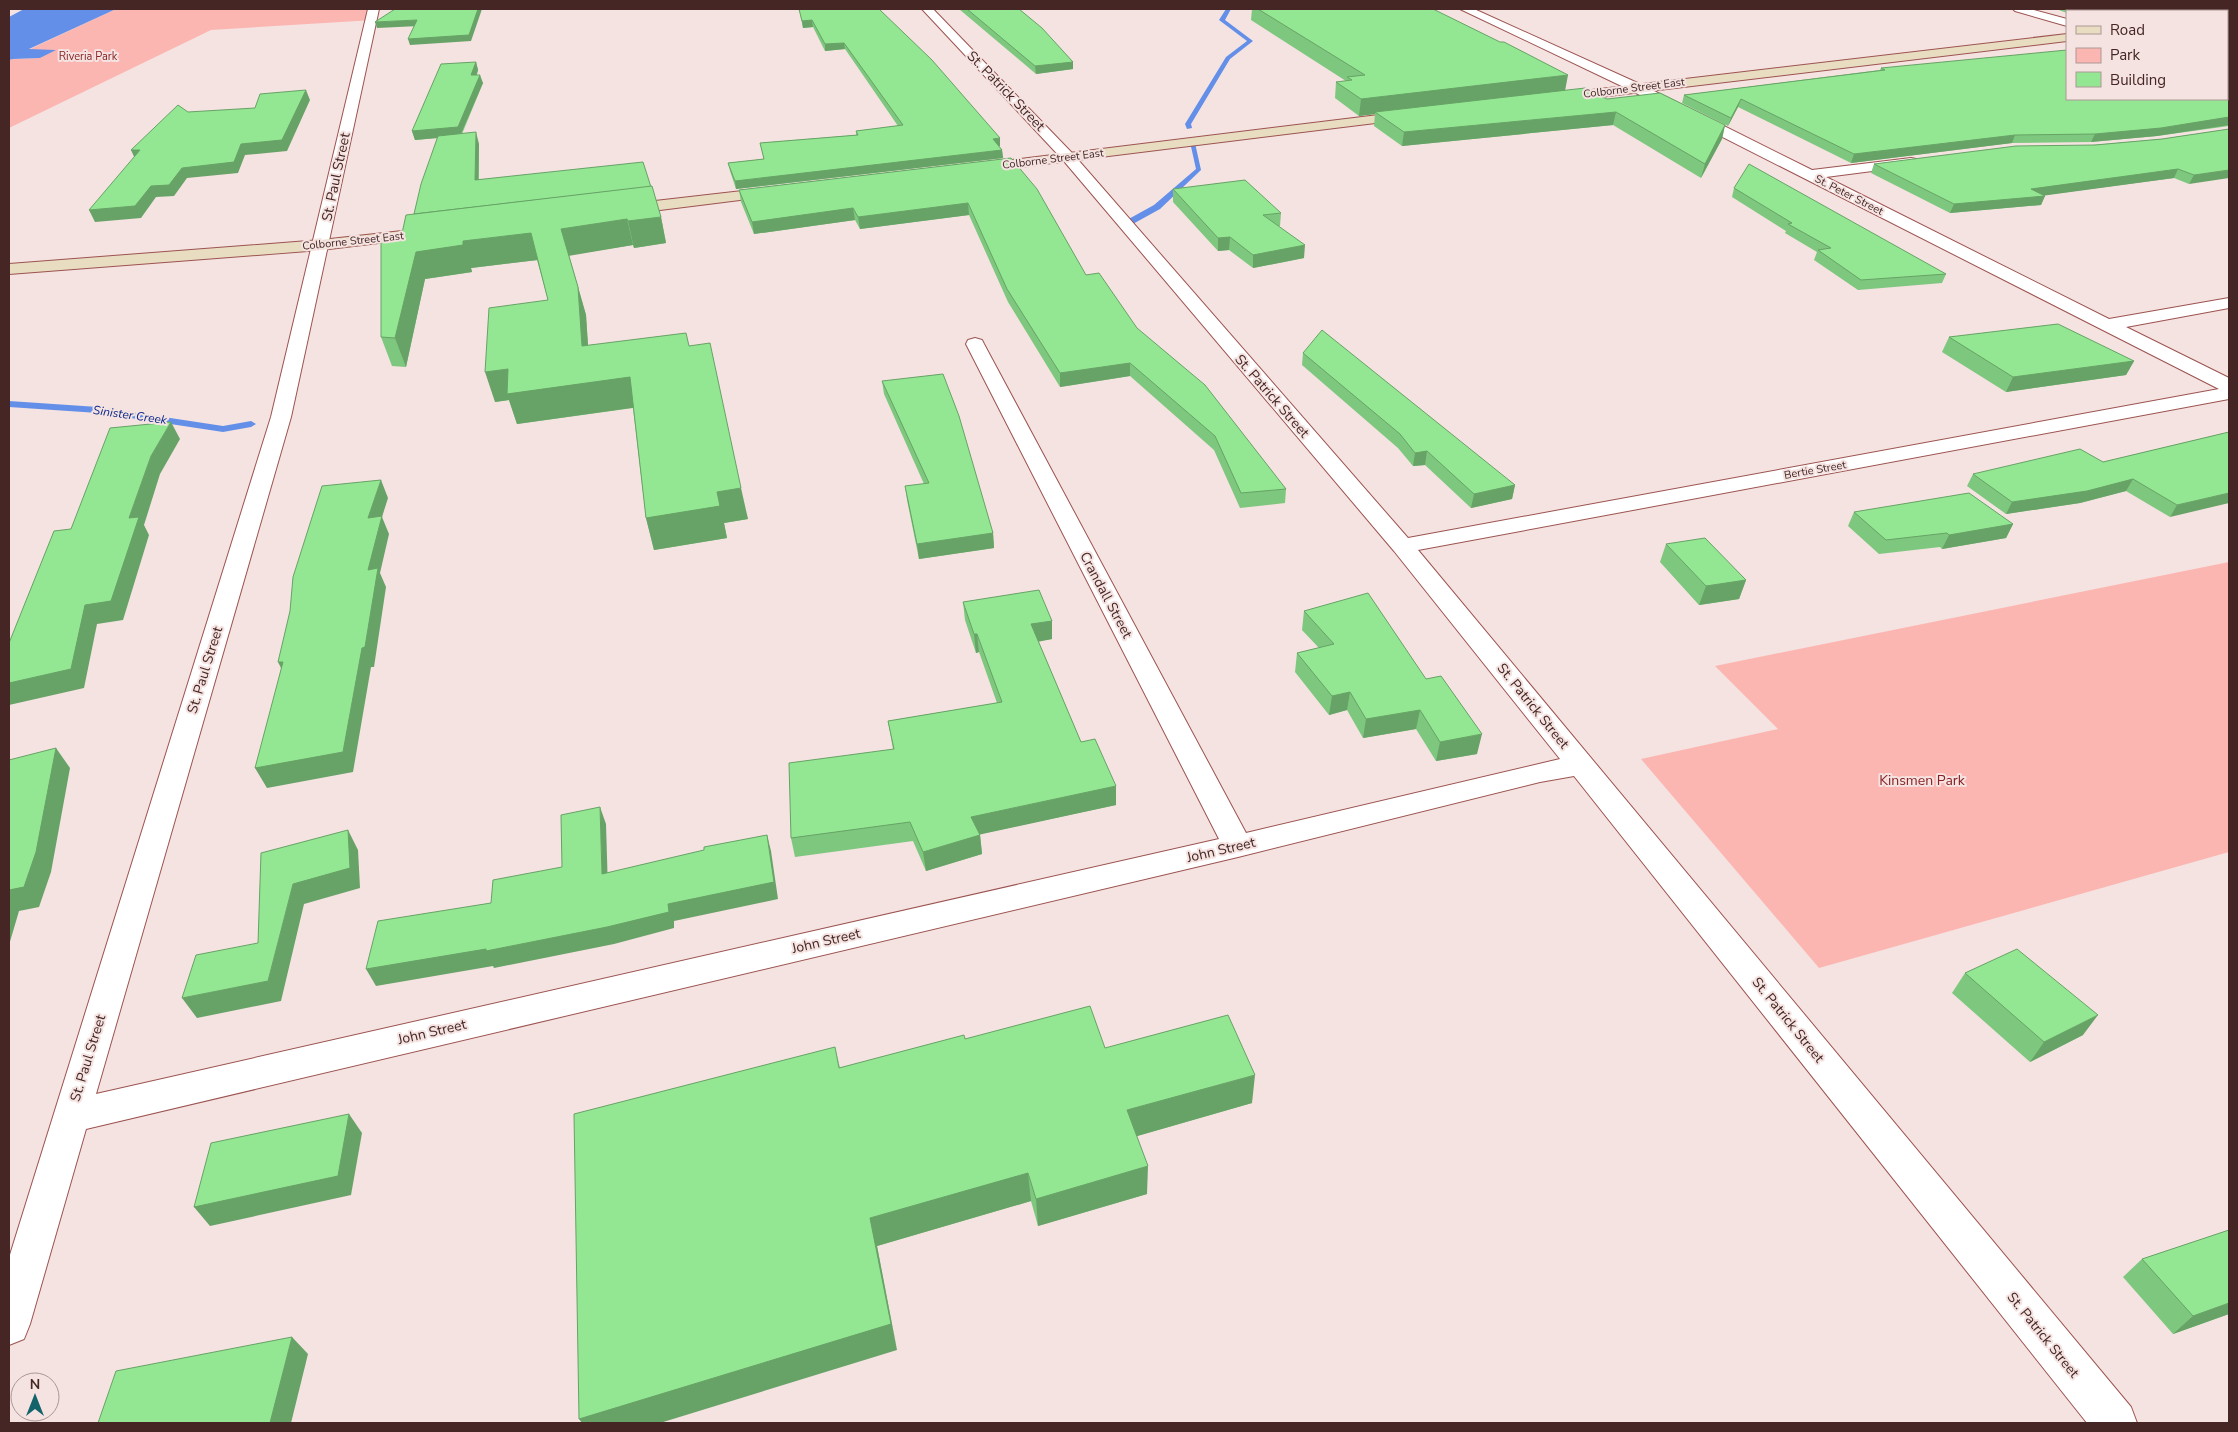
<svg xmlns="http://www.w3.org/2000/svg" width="2238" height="1432" font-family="'Nunito Sans',sans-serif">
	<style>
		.green { fill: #fcb6b1 }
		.water { fill: #648fe8 }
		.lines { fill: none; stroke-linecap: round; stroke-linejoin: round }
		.stream { fill: #648fe8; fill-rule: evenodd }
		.street-casing { stroke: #9c5350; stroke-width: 2 }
		.secondary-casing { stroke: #9c5350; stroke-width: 2 }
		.street { fill: #fff; fill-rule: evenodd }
		.secondary { fill: #e8dcc1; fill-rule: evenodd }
		.wall { fill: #7ec77e }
		.shaded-wall { fill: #67a266 }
		.building { fill: #93e792; stroke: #67a266 }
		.labels { text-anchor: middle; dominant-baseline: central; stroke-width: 4; stroke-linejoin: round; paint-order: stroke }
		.far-park-label { font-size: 11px; fill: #882225; stroke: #f4e3e1 }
		.far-street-label { font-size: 11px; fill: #452624; stroke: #f4e3e1 }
		.far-water-label { font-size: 12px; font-style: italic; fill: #001e85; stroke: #f4e3e1 }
		.street-label { font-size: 14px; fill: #452624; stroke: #f4e3e1 }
		.park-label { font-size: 14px; fill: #882225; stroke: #f4e3e1 }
	</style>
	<rect width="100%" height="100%" fill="#f4e3e1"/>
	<!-- green -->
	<g class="green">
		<polygon points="116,9 377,9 374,20 211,30 9,128 9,60 13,59 40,58 55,50 28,50"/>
		<polygon points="2229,562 2229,852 1819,968 1641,759 1778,729 1715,666"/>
	</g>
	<!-- water -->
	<polygon class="water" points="24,9 116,9 29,49 56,50 40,58 13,59 9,60 9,17"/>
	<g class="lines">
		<!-- stream -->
		<g class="stream">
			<polygon points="1226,9 1231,9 1225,20 1253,41 1230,59 1191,124 1192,128 1187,129 1185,124 1226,57 1247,41 1219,20"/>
			<polygon points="1190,142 1195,143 1201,170 1160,209 1131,225 1125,225 1125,221 1154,205 1196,169"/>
			<polygon points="9,401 98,407 223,426 251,421 256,424 251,427 223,432 98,413 9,407"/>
		</g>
		<defs>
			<g id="street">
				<polygon points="368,9 379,9 291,417 96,1094 1219,839 966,344 968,340 975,338 982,340 984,344 1246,833 1560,759 1394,551 1063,160 922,9 933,9 1073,154 1408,538 2219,389 1632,91 1460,9 1474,9 1642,85 1812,170 1911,158 1916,159 1918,162 1916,165 1911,166 1826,177 2109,319 2229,298 2229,308 2126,327 2229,378 2229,399 1418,550 2131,1407 2137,1423 2087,1423 1574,776 1540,782 1238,857 86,1129 30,1324 24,1339 9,1345 9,1258 271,417"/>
				<polygon points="2013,9 2030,9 2067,19 2067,26 2015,11"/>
			</g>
			<g id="secondary">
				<polygon points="2067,34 2067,41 1558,102 1551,98 1558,94"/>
				<polygon points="1411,111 1418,115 1416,118 980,172 975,171 973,168 975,165 980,164"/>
				<polygon points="776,187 781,189 784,192 781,195 620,215 614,213 612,210 614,207 620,205"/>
				<polygon points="438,227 444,229 446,232 444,235 321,250 9,274 9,264 321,240"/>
			</g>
		</defs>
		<!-- street casing -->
		<use href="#street" class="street-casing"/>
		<!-- secondary casing -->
		<use href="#secondary" class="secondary-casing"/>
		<!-- street -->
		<use href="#street" class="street"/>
		<!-- secondary -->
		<use href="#secondary" class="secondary"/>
	</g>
	<!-- wall -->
	<g class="wall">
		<polygon points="799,9 879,9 1000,146 999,146 1002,150 1003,158 736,189 730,171 728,163 764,159 760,143 856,135 856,131 898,126 845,49 825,51 813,27 803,28"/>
		<polygon points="959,9 1019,9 1073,62 1073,69 1036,74"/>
		<polygon points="1252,9 1433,9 1565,90 1725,125 1722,139 1701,178 1613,125 1402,146 1374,126 1375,114 1359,116 1335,98 1336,82 1346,81 1251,20"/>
		<polygon points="2056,9 2229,9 2229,126 2157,136 2091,142 2012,143 1851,163 1738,107 1728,126 1682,103 1684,95 1880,70 1881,68 2067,99 2227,11 2067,11 2067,13"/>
		<polygon points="476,62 478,70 477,75 483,83 462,134 479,144 479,179 651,187 661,217 666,243 634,248 633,245 569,255 586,315 588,346 689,346 748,519 724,523 727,538 654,550 646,518 633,408 517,424 509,400 495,402 548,300 537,260 471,268 472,272 425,279 406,367 392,366 381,337 401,238 414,214 437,138 415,140 412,131"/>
		<polygon points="2229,129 2189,184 2174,178 2045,195 2041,205 1950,213 1871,173 1874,164 2162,139"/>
		<polygon points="1011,158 1086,275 1137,328 1286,489 1285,503 1240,508 1214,450 1130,376 1060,387 1008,302 969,215 860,229 855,220 754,234 741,202 739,190"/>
		<polygon points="1734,188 1946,274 1942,283 1858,290 1814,260 1817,252 1785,233 1786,231 1732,197"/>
		<polygon points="1173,189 1281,213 1280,226 1278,226 1304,258 1253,268 1229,250 1218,251 1173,202"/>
		<polygon points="1949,337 2134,361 2126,375 2006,392 1942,352"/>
		<polygon points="1303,353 1515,485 1512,499 1471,508 1425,465 1413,466 1398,448 1302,365"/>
		<polygon points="882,381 993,533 994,548 919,559 907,500 905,486 924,484 884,394"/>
		<polygon points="2229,432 2170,517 2126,491 2080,503 2006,514 1967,486 1973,474 2103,462"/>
		<polygon points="1854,512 2013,524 2006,538 1942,549 1940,547 1879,554 1848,526"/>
		<polygon points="1666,544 1746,580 1739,599 1699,605 1660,562"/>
		<polygon points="963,602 1052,621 1052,639 1038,641 1081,742 1116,805 980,834 982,854 926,871 913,841 795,857 791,838 893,749 888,721 997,703 979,652 976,653 965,620"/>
		<polygon points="1304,611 1426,679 1477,754 1436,761 1416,729 1363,738 1347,710 1329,715 1295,672 1297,653 1319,648 1302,630"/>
		<polygon points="1965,973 2083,1035 2030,1062 1952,993"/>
		<polygon points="965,1039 1105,1048 1252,1103 1137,1136 1147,1194 1038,1226 1031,1201 877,1246 897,1350 835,1047 840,1068"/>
		<polygon points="2142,1259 2229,1314 2173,1334 2123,1277"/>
	</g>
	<!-- shaded-wall -->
	<g class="shaded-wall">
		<polygon points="478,9 482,9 471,41 410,45 408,39"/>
		<polygon points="417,20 419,26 377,28 375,22"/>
		<polygon points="812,20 813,27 803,28 802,21"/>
		<polygon points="844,43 845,49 825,51 825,44"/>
		<polygon points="476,62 478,70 473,84 471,75"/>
		<polygon points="1073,62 1073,69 1036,74 1035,66"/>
		<polygon points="480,75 483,83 460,136 415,140 412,131"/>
		<polygon points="1568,75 1565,91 1375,112 1375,114 1359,116 1361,99"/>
		<polygon points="306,90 310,100 287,151 245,155 238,173 187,178 174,196 156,197 141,218 95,222 89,210 151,186 182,168 241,144"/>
		<polygon points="1741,99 1738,107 1728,126 1731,118"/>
		<polygon points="1616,112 1613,125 1402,146 1404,132"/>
		<polygon points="2229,117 2229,125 2157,136 2091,142 2095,134"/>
		<polygon points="1725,125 1722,139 1701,178 1705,164"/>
		<polygon points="476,132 479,144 478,191 475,180"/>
		<polygon points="2015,135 2012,143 1851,163 1854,154"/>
		<polygon points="1000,138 1000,146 993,147 993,139"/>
		<polygon points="131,150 140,150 136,161"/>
		<polygon points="1002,150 1003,158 736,189 735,181"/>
		<polygon points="2178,169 2174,178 2041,196 2045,196 2041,205 1950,213 1954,204 2031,189"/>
		<polygon points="2229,170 2229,178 2189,184 2194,175"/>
		<polygon points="968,203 969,215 860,229 858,217"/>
		<polygon points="853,208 855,220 754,234 752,222"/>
		<polygon points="661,217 666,243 634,248 628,221"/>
		<polygon points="627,219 633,245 568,256 561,229"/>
		<polygon points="531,233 538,260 471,268 472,272 425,279 406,367 395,338 416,252 463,241"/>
		<polygon points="1230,237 1229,250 1218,251 1218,238"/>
		<polygon points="1305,245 1304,258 1253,268 1253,255"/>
		<polygon points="578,287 586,315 590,375 582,346"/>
		<polygon points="2134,361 2126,375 2006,392 2013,377"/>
		<polygon points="1130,363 1130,376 1060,387 1060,373"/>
		<polygon points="508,369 630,377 638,407 517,424 509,400 495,402 485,372"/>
		<polygon points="171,422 180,439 160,474 144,525 149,535 123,620 97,624 84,688 9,705 9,683 85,605 129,518 151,456"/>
		<polygon points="1427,451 1425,465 1413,466 1415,453"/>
		<polygon points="2133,479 2126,491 2080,503 2006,514 2012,502"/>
		<polygon points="381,480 388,498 382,517 389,534 380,573 386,587 374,667 371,667 353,772 267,788 255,768 368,570 368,518"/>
		<polygon points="1515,485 1512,499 1471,508 1474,494"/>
		<polygon points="741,488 748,519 724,523 727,538 654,550 646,518 717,492"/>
		<polygon points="2229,493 2229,503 2170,517 2177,505"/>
		<polygon points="2013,524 2006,538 1942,549 1949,535"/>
		<polygon points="993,533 994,548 919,559 917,544"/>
		<polygon points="1746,580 1739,599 1699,605 1706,586"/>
		<polygon points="1052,621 1052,639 1032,643 1031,624"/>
		<polygon points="974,634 977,634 979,652 976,653"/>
		<polygon points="278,662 283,662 288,682"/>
		<polygon points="1350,692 1347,710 1329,715 1332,696"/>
		<polygon points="1420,710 1416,729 1363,738 1366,719"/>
		<polygon points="1482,734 1477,754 1436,761 1440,742"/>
		<polygon points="56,748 70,768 51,872 39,907 19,911 9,945 9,890"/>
		<polygon points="1116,786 1116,805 973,836 971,817"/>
		<polygon points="600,807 606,824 608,891 602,874"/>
		<polygon points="348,830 358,850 360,888 304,904 281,1001 197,1018 182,998 268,981 293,884"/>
		<polygon points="767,835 771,851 778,899 674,921 674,928 614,944 494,968 493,966 376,986 366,969 668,904"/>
		<polygon points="980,835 982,854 926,871 923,852"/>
		<polygon points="2098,1015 2083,1035 2030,1062 2044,1042"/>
		<polygon points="1255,1075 1252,1103 1127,1139 1127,1110"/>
		<polygon points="349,1114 362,1133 351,1195 210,1226 194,1207"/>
		<polygon points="1148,1166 1147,1194 1038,1226 1036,1199"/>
		<polygon points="1028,1173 1031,1201 877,1246 897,1350 660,1423 582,1423 579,1419 870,1218"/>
		<polygon points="2229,1303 2229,1314 2173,1334 2193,1316"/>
		<polygon points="292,1337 308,1354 291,1423 269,1423"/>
	</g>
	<!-- building -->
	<g class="building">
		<polygon points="395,9 478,9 469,35 408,39 417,20 375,22"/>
		<polygon points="799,9 879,9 932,60 1000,138 993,139 1002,150 735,181 728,163 764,159 760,143 858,135 856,131 903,125 844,43 825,44 812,20 802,21"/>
		<polygon points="967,9 1019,9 1042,28 1073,62 1035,66"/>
		<polygon points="1258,9 1433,9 1500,42 1504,42 1568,75 1361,99 1336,82 1352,80 1347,77 1365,75"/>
		<polygon points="2080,9 2229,9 2229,117 2161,128 2095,134 2015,135 1854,154 1741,99 1731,118 1684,95 1885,70 1881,68 2067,50 2067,99 2227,99 2227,11 2087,11"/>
		<polygon points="476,62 471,75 480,75 458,127 412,131 441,64"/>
		<polygon points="1585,88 1607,99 1660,93 1725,125 1705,164 1616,112 1404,132 1375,112"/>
		<polygon points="306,90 282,140 241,144 234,162 182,168 169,185 151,186 135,206 89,210 140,150 131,150 178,105 188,112 255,108 260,94"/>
		<polygon points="2229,129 2229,170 2194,175 2178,169 2031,189 2045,196 1954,204 1874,164 2016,146 2095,145 2162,139"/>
		<polygon points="476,132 475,180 643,162 651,187 414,214 421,184 438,136"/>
		<polygon points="1011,158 1037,189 1086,275 1099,273 1137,328 1205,385 1286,489 1241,493 1215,436 1130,363 1060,373 1007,289 968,203 858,217 853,208 752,222 739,190"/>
		<polygon points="1749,164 1946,274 1861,280 1818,250 1831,248 1788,224 1792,223 1734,188"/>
		<polygon points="1245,180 1281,213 1263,215 1305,245 1253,255 1230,237 1218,238 1173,189"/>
		<polygon points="652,186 661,217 628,221 627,219 561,229 578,287 582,346 686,333 689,346 710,343 741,488 717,492 720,506 646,518 630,377 507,394 508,369 485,372 489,308 548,300 531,233 463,241 463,245 416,252 395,338 381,337 381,240 401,238 406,215"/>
		<polygon points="2058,324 2134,361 2013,377 1949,337"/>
		<polygon points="1322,330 1515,485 1474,494 1427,451 1415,453 1400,434 1303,353"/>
		<polygon points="943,374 959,416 993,533 917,544 905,486 929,483 882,381"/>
		<polygon points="171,422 151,456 129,518 139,517 111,601 85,605 71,669 9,683 9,643 54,531 71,529 110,428"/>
		<polygon points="2229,432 2229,493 2177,505 2133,479 2087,491 2012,502 1973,474 2080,449 2103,462"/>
		<polygon points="381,480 368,518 382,516 368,570 378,568 365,647 362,648 343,752 255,768 283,662 278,662 290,611 293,577 322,486"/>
		<polygon points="1969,493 2013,524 1949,535 1947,533 1886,540 1854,512"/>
		<polygon points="1705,538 1746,580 1706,586 1666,544"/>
		<polygon points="1039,590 1052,621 1031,624 1081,742 1095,739 1116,786 971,817 980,835 923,852 910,822 791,838 789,763 894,749 888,721 1002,702 977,634 974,634 963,602"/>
		<polygon points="1368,593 1426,679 1441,676 1482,734 1440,742 1420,710 1366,719 1350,692 1332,696 1297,653 1334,644 1304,611"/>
		<polygon points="56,748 36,852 24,887 9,890 9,760"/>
		<polygon points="600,807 602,874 704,850 704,847 767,835 774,882 668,904 669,912 607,927 486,951 486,949 366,969 378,921 491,903 493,880 562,867 561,815"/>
		<polygon points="348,830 350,868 293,884 268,981 182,998 196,955 258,943 261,853"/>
		<polygon points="2017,949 2098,1015 2044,1042 1965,973"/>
		<polygon points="1090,1006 1105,1048 1228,1015 1255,1075 1127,1110 1148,1166 1036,1199 1028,1173 870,1218 891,1324 579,1419 574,1114 835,1047 839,1068 964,1035 965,1039"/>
		<polygon points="349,1114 338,1176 194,1207 211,1143"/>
		<polygon points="2229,1230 2229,1303 2193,1316 2142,1259"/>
		<polygon points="292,1337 270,1423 98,1423 116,1371"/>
	</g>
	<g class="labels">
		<!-- far-park labels -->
		<g class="far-park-label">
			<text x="88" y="56">Riveria Park</text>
		</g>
		<!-- far-street labels -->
		<g class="far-street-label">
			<text transform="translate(1634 88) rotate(-7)">Colborne Street East</text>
			<text transform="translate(1053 159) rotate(-7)">Colborne Street East</text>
			<text transform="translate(1849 195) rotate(27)">St. Peter Street</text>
			<text transform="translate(353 241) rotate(-6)">Colborne Street East</text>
			<text transform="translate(1815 470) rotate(-10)">Bertie Street</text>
		</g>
		<!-- far-water labels -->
		<g class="far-water-label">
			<text transform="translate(130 415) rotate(8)">Sinister Creek</text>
		</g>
		<!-- street labels -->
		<g class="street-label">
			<text transform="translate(1006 91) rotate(46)">St. Patrick Street</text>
			<text transform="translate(336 177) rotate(-78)">St. Paul Street</text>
			<text transform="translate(1272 396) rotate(49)">St. Patrick Street</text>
			<text transform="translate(1106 595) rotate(62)">Crandall Street</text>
			<text transform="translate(205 670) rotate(-73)">St. Paul Street</text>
			<text transform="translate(1533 706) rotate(51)">St. Patrick Street</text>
			<text transform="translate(1221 850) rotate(-13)">John Street</text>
			<text transform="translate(826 941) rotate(-13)">John Street</text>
			<text transform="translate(1788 1020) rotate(51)">St. Patrick Street</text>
			<text transform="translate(432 1032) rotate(-13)">John Street</text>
			<text transform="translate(88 1058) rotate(-73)">St. Paul Street</text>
			<text transform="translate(2043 1335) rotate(51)">St. Patrick Street</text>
		</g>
		<!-- park labels -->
		<g class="park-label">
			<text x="1922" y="780">Kinsmen Park</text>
		</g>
	</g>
	<!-- border -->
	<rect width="2238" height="1432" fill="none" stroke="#452624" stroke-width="20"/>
	<!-- legend -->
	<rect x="2066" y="10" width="162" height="90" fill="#f4e3e1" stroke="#ae9795"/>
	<rect x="2076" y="26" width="25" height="8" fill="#e8dcc1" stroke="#ae9795"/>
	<text x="2110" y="35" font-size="15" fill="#452624">Road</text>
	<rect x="2076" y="48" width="25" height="15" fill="#fcb6b1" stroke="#ae9795"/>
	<text x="2110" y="60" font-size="15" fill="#452624">Park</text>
	<rect x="2076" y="72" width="25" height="15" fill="#93e792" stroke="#ae9795"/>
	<text x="2110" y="85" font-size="15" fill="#452624">Building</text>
	<!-- north arrow -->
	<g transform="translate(35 1397)"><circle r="24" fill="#f4e3e1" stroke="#ae9795"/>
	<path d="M0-4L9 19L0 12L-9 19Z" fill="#15636a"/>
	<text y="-8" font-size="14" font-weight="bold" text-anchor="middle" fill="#452624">N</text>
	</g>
</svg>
